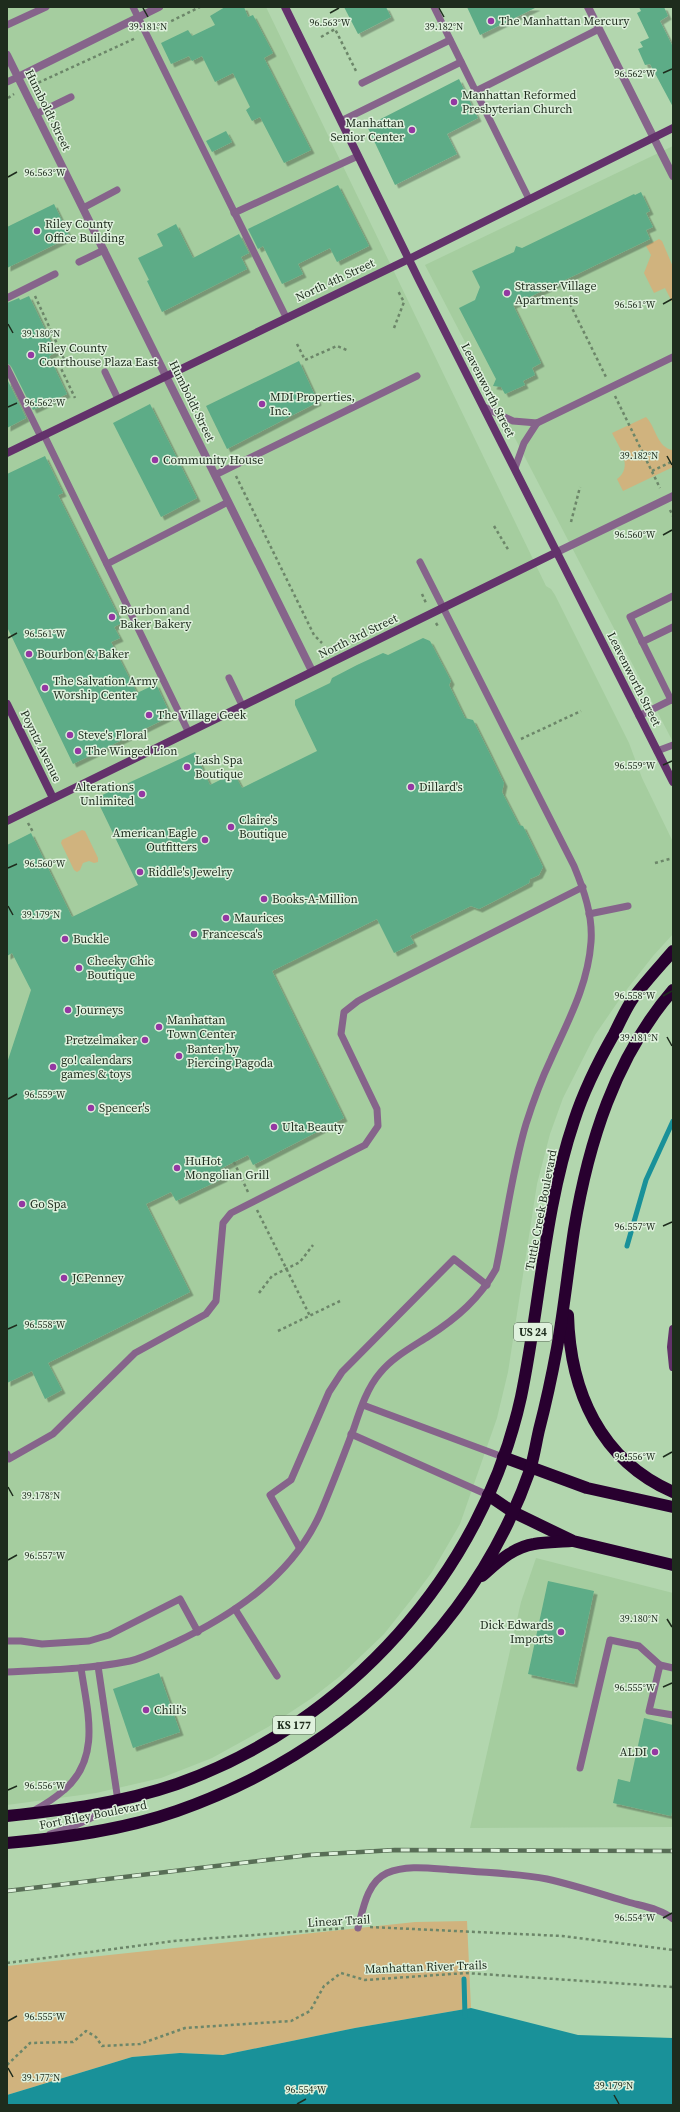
<svg xmlns="http://www.w3.org/2000/svg" width="680" height="2112" font-family="'Source Serif 4',serif">
	<style>
		.built { fill: #a5cd9f }
		.green { fill: #d0b37e }
		.water { fill: #199199 }
		.lines { fill: none; stroke-linecap: round; stroke-linejoin: round }
		.stream { stroke: #199199; stroke-width: 5 }
		.building { fill: #5dac87; filter: url(#shadow) }
		.path { stroke: #6c8669; stroke-width: 2.5; stroke-dasharray: 3 3; stroke-linecap: butt }
		.lane { stroke: #86648b; stroke-width: 7 }
		.street { stroke: #86648b; stroke-width: 8 }
		.secondary { stroke: #63326b; stroke-width: 8 }
		.highway { stroke: #28002f; stroke-width: 12 }
		.rail-casing { stroke: #586e56; stroke-width: 4.5 }
		.rail { stroke: #dff1dd; stroke-width: 3; stroke-dasharray: 9; stroke-linecap: butt }
		.ticks { fill: none; stroke: #1e2c1d; stroke-width: 1.5 }
		.poi-dot { fill: #9438a2; stroke: #dff1dd; stroke-width: 1.5 }
		.labels { text-anchor: middle; dominant-baseline: central; stroke-width: 3; stroke-linejoin: round; paint-order: stroke }
		.shield { fill: #dff1dd; stroke: #586757; stroke-width: 1 }
		.shield-label { font-size: 11px; font-weight: bold; fill: #1e2c1d }
		.poi-label { font-size: 12px; fill: #1e2c1d; stroke: #dff1dd; text-anchor: start }
		.street-label { font-size: 12px; fill: #1e2c1d; stroke: #dff1dd }
		.ticks-label { font-size: 10px; text-anchor: middle; fill: #1e2c1d; stroke: #dff1dd; stroke-width: 3; stroke-linejoin: round; paint-order: stroke }
	</style>
	<defs>
		<filter id="shadow"><feDropShadow dx="3.5" dy="3.5" stdDeviation="0" flood-color="#0004"/></filter>
	</defs>
	<rect width="100%" height="100%" fill="#b2d6ae"/>
	<!-- built -->
	<g class="built">
		<polygon points="7,7 266,7 546,586 551,589 555,595 629,743 642,778 673,842 673,934 653,956 624,993 595,1035 563,1098 550,1134 537,1184 508,1372 497,1418 460,1524 432,1572 411,1600 384,1634 339,1677 312,1698 268,1727 212,1758 161,1778 96,1793 7,1805"/>
		<polygon points="673,146 673,742 425,265"/>
		<polygon points="536,1558 673,1593 673,1827 470,1828 521,1602"/>
	</g>
	<!-- green -->
	<g class="green">
		<polygon points="659,239 662,241 673,267 673,304 665,288 654,293 644,273 651,255 646,246"/>
		<path d="M 646,417 C 656,427 657,448 673,450 L 673,467 L 623,491 L 617,479 C 634,467 619,447 612,433 Z"/>
		<polygon points="82,830 85,831 98,858 98,862 94,863 89,861 83,863 80,870 77,872 74,870 61,843 62,840"/>
		<polygon points="467,1921 471,2008 355,2028 223,2055 180,2053 132,2057 7,2095 7,1966 415,1922"/>
	</g>
	<!-- water -->
	<polygon class="water" points="471,2008 578,2035 673,2038 673,2105 7,2105 7,2095 132,2057 180,2053 223,2055 355,2028"/>
	<g class="lines">
		<!-- stream -->
		<g class="stream">
			<polyline points="627,1246 646,1180 673,1121"/>
			<polyline points="464,1979 465,2016"/>
		</g>
	</g>
	<!-- building -->
	<g class="building">
		<polygon points="225,7 244,7 248,17 253,15 273,53 264,58 311,150 284,163 260,117 252,121 246,110 250,107 233,73 215,82 202,56 192,61 189,56 171,64 161,43 188,30 192,36 215,25 210,16"/>
		<polygon points="344,7 386,7 391,17 358,34"/>
		<polygon points="467,7 537,7 480,35"/>
		<polygon points="639,7 664,7 668,16 660,21 673,47 673,107 650,64 645,65 638,49 643,47 640,42 649,38 637,13 641,11"/>
		<polygon points="459,79 478,118 447,134 457,154 395,185 367,126"/>
		<polygon points="226,131 232,142 212,152 206,141"/>
		<polygon points="338,185 369,246 337,262 330,248 298,264 303,274 282,284 263,246 258,249 248,229"/>
		<polygon points="641,192 650,211 646,213 653,227 646,230 650,239 513,305 541,363 532,368 535,375 523,381 525,385 505,394 501,387 493,386 496,379 459,308 475,300 480,287 472,271 514,252 516,246 522,248 634,194 635,195"/>
		<polygon points="54,204 70,237 7,268 7,227"/>
		<polygon points="176,224 193,258 239,234 249,253 241,257 247,269 162,312 147,281 149,280 138,258 163,246 157,234"/>
		<polygon points="29,296 56,352 49,356 67,394 33,410 11,366 7,363 7,303 19,298 20,300"/>
		<polygon points="299,361 318,402 227,449 206,406"/>
		<polygon points="7,379 26,418 7,428"/>
		<polygon points="150,404 197,498 161,517 113,423"/>
		<polygon points="45,456 63,493 58,495 122,623 114,627 120,638 111,642 137,693 156,684 171,716 73,764 7,627 7,474"/>
		<polygon points="423,638 430,641 451,681 449,685 465,718 473,720 488,750 504,783 502,792 519,825 523,826 543,867 539,875 530,879 529,883 479,909 471,906 410,936 414,943 394,953 377,919 272,971 344,1118 253,1165 248,1155 220,1169 224,1178 176,1201 171,1192 146,1204 190,1292 48,1363 62,1390 45,1399 32,1371 7,1383 7,1063 31,990 12,953 7,956 7,845 31,833 72,917 138,885 96,798 195,752 210,785 234,773 242,788 317,751 295,705 295,700 330,683 332,678 357,665 383,653 388,655"/>
		<polygon points="548,1581 594,1591 574,1684 528,1674"/>
		<polygon points="159,1673 180,1732 133,1748 113,1689"/>
		<polygon points="644,1718 673,1725 673,1808 671,1816 613,1803 618,1779 630,1782"/>
	</g>
	<g class="lines">
		<!-- path -->
		<g class="path">
			<polyline points="155,29 200,7"/>
			<polyline points="321,37 335,29 357,73"/>
			<polyline points="33,85 136,38"/>
			<polyline points="8,98 14,94"/>
			<polyline points="35,296 64,359 58,362 75,398"/>
			<polyline points="570,304 606,377"/>
			<polyline points="394,328 404,302 398,291"/>
			<polyline points="297,344 305,360 337,346 349,351"/>
			<polyline points="615,396 660,488"/>
			<polyline points="652,471 673,461"/>
			<polyline points="236,476 314,635 322,643"/>
			<polyline points="670,510 673,516"/>
			<polyline points="571,522 580,487"/>
			<polyline points="494,526 509,551"/>
			<polyline points="422,594 426,603"/>
			<polyline points="436,623 439,628"/>
			<polyline points="521,739 581,711"/>
			<polyline points="28,823 33,832"/>
			<polyline points="655,863 673,858"/>
			<polyline points="234,1162 248,1192"/>
			<polyline points="257,1210 310,1316"/>
			<polyline points="259,1293 272,1276 300,1262 313,1245"/>
			<polyline points="278,1331 340,1301"/>
			<polyline points="370,1927 562,1936 673,1950"/>
			<polyline points="7,1963 174,1941 347,1928"/>
			<polyline points="7,2065 30,2043 73,2042 86,2031 96,2037 102,2046 140,2044 185,2028 291,2021 310,2011 324,1986 341,1973 365,1980 466,1973 673,1987"/>
		</g>
		<!-- lane -->
		<g class="lane">
			<polyline points="133,7 286,317"/>
			<polyline points="434,7 529,199"/>
			<polyline points="7,25 46,7"/>
			<polyline points="7,82 18,77"/>
			<polyline points="362,83 450,40"/>
			<polyline points="476,91 599,29"/>
			<polyline points="36,114 71,97"/>
			<polyline points="341,121 461,62"/>
			<polyline points="83,208 117,190"/>
			<polyline points="234,213 358,156"/>
			<polyline points="79,262 104,250"/>
			<polyline points="7,298 55,274"/>
			<polyline points="7,368 41,437"/>
			<polyline points="105,372 118,399"/>
			<polyline points="484,407 513,421 537,423 673,357"/>
			<polyline points="44,435 188,731"/>
			<polyline points="515,468 524,443 537,423"/>
			<polyline points="215,475 417,376"/>
			<polyline points="107,564 228,502"/>
			<polyline points="642,642 673,627"/>
			<polyline points="229,678 242,705"/>
			<polyline points="671,700 630,617 673,596"/>
			<polyline points="639,716 673,699"/>
			<polyline points="657,751 673,745"/>
			<polyline points="589,914 628,906"/>
			<polyline points="363,1405 503,1457"/>
			<polyline points="351,1434 488,1495"/>
			<polyline points="7,1454 9,1459 53,1434 135,1353 206,1314 216,1301 223,1223 231,1213 365,1145 378,1126 377,1109 341,1034 344,1012 358,1001 369,995 583,887"/>
			<polyline points="299,1547 270,1495 291,1480 329,1392 342,1372 454,1259 487,1285"/>
			<polyline points="235,1609 277,1676"/>
			<polyline points="7,1641 21,1641 42,1644 89,1641 109,1635 180,1599 198,1632"/>
			<polyline points="673,1668 660,1665 649,1711 673,1715"/>
			<path d="M 7,1672 C 48,1670 90,1669 130,1661 C 144,1658 160,1649 174,1643 C 233,1615 292,1576 320,1514 C 332,1486 343,1457 354,1428 C 360,1410 367,1388 380,1373 C 393,1357 412,1347 429,1336 C 457,1318 480,1298 496,1269 C 506,1221 512,1171 526,1124 C 533,1102 541,1080 551,1059 C 568,1021 588,985 591,942 C 593,916 584,890 574,866 L 420,562"/>
			<polyline points="580,1768 610,1640 639,1646 660,1665"/>
			<path d="M 33,1811 C 44,1805 55,1798 64,1790 C 102,1758 87,1710 81,1668"/>
			<path d="M 50,1834 C 75,1827 97,1817 118,1801 L 98,1666"/>
			<path d="M 358,1928 C 363,1909 367,1882 387,1873 C 408,1864 434,1869 456,1870 C 486,1873 517,1873 547,1879 C 574,1885 601,1894 628,1902 C 642,1906 662,1909 673,1919"/>
		</g>
		<!-- street -->
		<g class="street">
			<polyline points="588,7 673,176"/>
			<polyline points="7,55 312,671"/>
			<polyline points="18,77 159,7"/>
			<polyline points="557,552 673,496"/>
		</g>
		<!-- secondary -->
		<g class="secondary">
			<polyline points="285,7 419,280 673,782"/>
			<polyline points="7,453 409,259 673,128"/>
			<polyline points="7,704 53,798"/>
			<polyline points="7,821 557,552"/>
			<polyline points="673,1329 671,1347 673,1367"/>
		</g>
		<!-- highway -->
		<g class="highway">
			<path d="M 568,1315 C 570,1391 600,1460 673,1492"/>
			<polyline points="503,1457 587,1488 673,1507"/>
			<polyline points="488,1495 513,1512 573,1541 673,1565"/>
			<path d="M 482,1576 C 497,1563 513,1547 534,1544 C 546,1542 559,1542 571,1541"/>
			<path d="M 7,1816 C 65,1810 122,1803 177,1784 C 347,1723 482,1574 521,1397 C 540,1306 544,1210 574,1121 C 584,1090 598,1062 614,1034 C 620,1022 626,1008 634,997 C 646,981 660,966 673,951"/>
			<path d="M 7,1843 C 64,1838 123,1830 177,1811 C 336,1755 473,1632 530,1470 C 534,1457 536,1443 539,1430 C 546,1403 552,1375 557,1348 C 564,1309 568,1269 574,1230 C 588,1144 615,1057 673,990"/>
		</g>
		<defs>
			<polyline id="rail" points="7,1891 309,1855 395,1850 673,1851"/>
		</defs>
		<!-- rail casing -->
		<use href="#rail" class="rail-casing"/>
		<!-- rail -->
		<use href="#rail" class="rail"/>
	</g>
	<!-- ticks -->
	<path class="ticks" d="M 143,8 L 148,17M 439,8 L 444,17M 330,13 L 339,8M 663,73 L 672,69M 8,177 L 17,172M 663,304 L 672,299M 8,324 L 13,333M 8,407 L 17,403M 667,456 L 672,465M 663,535 L 672,530M 8,638 L 17,633M 663,765 L 672,761M 8,868 L 17,864M 8,906 L 13,915M 663,996 L 672,991M 667,1037 L 672,1046M 8,1099 L 17,1094M 663,1226 L 672,1222M 8,1329 L 17,1325M 663,1457 L 672,1452M 8,1487 L 13,1496M 8,1560 L 17,1555M 667,1619 L 672,1627M 663,1687 L 672,1683M 8,1790 L 17,1786M 663,1918 L 672,1913M 8,2021 L 17,2016M 8,2068 L 13,2077M 614,2095 L 619,2104M 297,2104 L 306,2099"/>
	<!-- markers -->
	<g class="poi-dot">
		<circle cx="491" cy="21" r="4"/>
		<circle cx="454" cy="102" r="4"/>
		<circle cx="412" cy="130" r="4"/>
		<circle cx="37" cy="231" r="4"/>
		<circle cx="507" cy="293" r="4"/>
		<circle cx="31" cy="355" r="4"/>
		<circle cx="262" cy="404" r="4"/>
		<circle cx="155" cy="460" r="4"/>
		<circle cx="112" cy="617" r="4"/>
		<circle cx="29" cy="654" r="4"/>
		<circle cx="45" cy="688" r="4"/>
		<circle cx="149" cy="715" r="4"/>
		<circle cx="70" cy="735" r="4"/>
		<circle cx="78" cy="751" r="4"/>
		<circle cx="187" cy="767" r="4"/>
		<circle cx="411" cy="787" r="4"/>
		<circle cx="142" cy="794" r="4"/>
		<circle cx="231" cy="827" r="4"/>
		<circle cx="205" cy="840" r="4"/>
		<circle cx="140" cy="872" r="4"/>
		<circle cx="264" cy="899" r="4"/>
		<circle cx="226" cy="918" r="4"/>
		<circle cx="194" cy="934" r="4"/>
		<circle cx="65" cy="939" r="4"/>
		<circle cx="79" cy="968" r="4"/>
		<circle cx="68" cy="1010" r="4"/>
		<circle cx="159" cy="1027" r="4"/>
		<circle cx="145" cy="1040" r="4"/>
		<circle cx="179" cy="1056" r="4"/>
		<circle cx="53" cy="1067" r="4"/>
		<circle cx="91" cy="1108" r="4"/>
		<circle cx="274" cy="1127" r="4"/>
		<circle cx="177" cy="1168" r="4"/>
		<circle cx="22" cy="1204" r="4"/>
		<circle cx="64" cy="1278" r="4"/>
		<circle cx="561" cy="1632" r="4"/>
		<circle cx="146" cy="1710" r="4"/>
		<circle cx="655" cy="1752" r="4"/>
	</g>
	<g class="labels">
		<!-- shield labels -->
		<g class="shield">
			<rect x="514" y="1323" width="38" height="18" rx="3"/>
			<rect x="273" y="1716" width="42" height="18" rx="3"/>
		</g>
		<g class="shield-label">
			<text x="533" y="1332">US 24</text>
			<text x="294" y="1725">KS 177</text>
		</g>
		<!-- poi labels -->
		<g class="poi-label">
			<text x="499" y="21">The Manhattan Mercury</text>
			<text x="462" y="95">Manhattan Reformed<tspan x="462" dy="14">Presbyterian Church</tspan></text>
			<text x="404" y="123" text-anchor="end">Manhattan<tspan x="404" dy="14">Senior Center</tspan></text>
			<text x="45" y="224">Riley County<tspan x="45" dy="14">Office Building</tspan></text>
			<text x="515" y="286">Strasser Village<tspan x="515" dy="14">Apartments</tspan></text>
			<text x="39" y="348">Riley County<tspan x="39" dy="14">Courthouse Plaza East</tspan></text>
			<text x="270" y="397">MDI Properties,<tspan x="270" dy="14">Inc.</tspan></text>
			<text x="163" y="460">Community House</text>
			<text x="120" y="610">Bourbon and<tspan x="120" dy="14">Baker Bakery</tspan></text>
			<text x="37" y="654">Bourbon &amp; Baker</text>
			<text x="53" y="681">The Salvation Army<tspan x="53" dy="14">Worship Center</tspan></text>
			<text x="157" y="715">The Village Geek</text>
			<text x="78" y="735">Steve's Floral</text>
			<text x="86" y="751">The Winged Lion</text>
			<text x="195" y="760">Lash Spa<tspan x="195" dy="14">Boutique</tspan></text>
			<text x="134" y="787" text-anchor="end">Alterations<tspan x="134" dy="14">Unlimited</tspan></text>
			<text x="419" y="787">Dillard's</text>
			<text x="239" y="820">Claire's<tspan x="239" dy="14">Boutique</tspan></text>
			<text x="197" y="833" text-anchor="end">American Eagle<tspan x="197" dy="14">Outfitters</tspan></text>
			<text x="148" y="872">Riddle's Jewelry</text>
			<text x="272" y="899">Books-A-Million</text>
			<text x="234" y="918">Maurices</text>
			<text x="202" y="934">Francesca's</text>
			<text x="73" y="939">Buckle</text>
			<text x="87" y="961">Cheeky Chic<tspan x="87" dy="14">Boutique</tspan></text>
			<text x="76" y="1010">Journeys</text>
			<text x="167" y="1020">Manhattan<tspan x="167" dy="14">Town Center</tspan></text>
			<text x="137" y="1040" text-anchor="end">Pretzelmaker</text>
			<text x="187" y="1049">Banter by<tspan x="187" dy="14">Piercing Pagoda</tspan></text>
			<text x="61" y="1060">go! calendars<tspan x="61" dy="14">games &amp; toys</tspan></text>
			<text x="99" y="1108">Spencer's</text>
			<text x="282" y="1127">Ulta Beauty</text>
			<text x="185" y="1161">HuHot<tspan x="185" dy="14">Mongolian Grill</tspan></text>
			<text x="30" y="1204">Go Spa</text>
			<text x="72" y="1278">JCPenney</text>
			<text x="553" y="1625" text-anchor="end">Dick Edwards<tspan x="553" dy="14">Imports</tspan></text>
			<text x="154" y="1710">Chili's</text>
			<text x="647" y="1752" text-anchor="end">ALDI</text>
		</g>
		<!-- street labels -->
		<g class="street-label">
			<text transform="translate(48 110) rotate(64)">Humboldt Street</text>
			<text transform="translate(335 280) rotate(-25)">North 4th Street</text>
			<text transform="translate(488 390) rotate(63)">Leavenworth Street</text>
			<text transform="translate(192 401) rotate(64)">Humboldt Street</text>
			<text transform="translate(358 636) rotate(-26)">North 3rd Street</text>
			<text transform="translate(634 679) rotate(63)">Leavenworth Street</text>
			<text transform="translate(41 746) rotate(64)">Poyntz Avenue</text>
			<text transform="translate(541 1210) rotate(-79)">Tuttle Creek Boulevard</text>
			<text transform="translate(93 1815) rotate(-11)">Fort Riley Boulevard</text>
			<text transform="translate(339 1921) rotate(-3)">Linear Trail</text>
			<text transform="translate(426 1967) rotate(-2)">Manhattan River Trails</text>
		</g>
	</g>
	<g class="ticks-label">
		<text x="330" y="26">96.563°W</text>
		<text x="148" y="30">39.181°N</text>
		<text x="444" y="30">39.182°N</text>
		<text x="635" y="77">96.562°W</text>
		<text x="45" y="176">96.563°W</text>
		<text x="635" y="308">96.561°W</text>
		<text x="41" y="337">39.180°N</text>
		<text x="45" y="406">96.562°W</text>
		<text x="639" y="459">39.182°N</text>
		<text x="635" y="538">96.560°W</text>
		<text x="45" y="637">96.561°W</text>
		<text x="635" y="769">96.559°W</text>
		<text x="45" y="867">96.560°W</text>
		<text x="41" y="918">39.179°N</text>
		<text x="635" y="999">96.558°W</text>
		<text x="639" y="1041">39.181°N</text>
		<text x="45" y="1098">96.559°W</text>
		<text x="635" y="1230">96.557°W</text>
		<text x="45" y="1328">96.558°W</text>
		<text x="635" y="1460">96.556°W</text>
		<text x="41" y="1499">39.178°N</text>
		<text x="45" y="1559">96.557°W</text>
		<text x="639" y="1622">39.180°N</text>
		<text x="635" y="1691">96.555°W</text>
		<text x="45" y="1789">96.556°W</text>
		<text x="635" y="1921">96.554°W</text>
		<text x="45" y="2020">96.555°W</text>
		<text x="41" y="2081">39.177°N</text>
		<text x="614" y="2089">39.179°N</text>
		<text x="306" y="2093">96.554°W</text>
	</g>
	<!-- border -->
	<rect width="680" height="2112" fill="none" stroke="#1e2c1d" stroke-width="16"/>
</svg>
